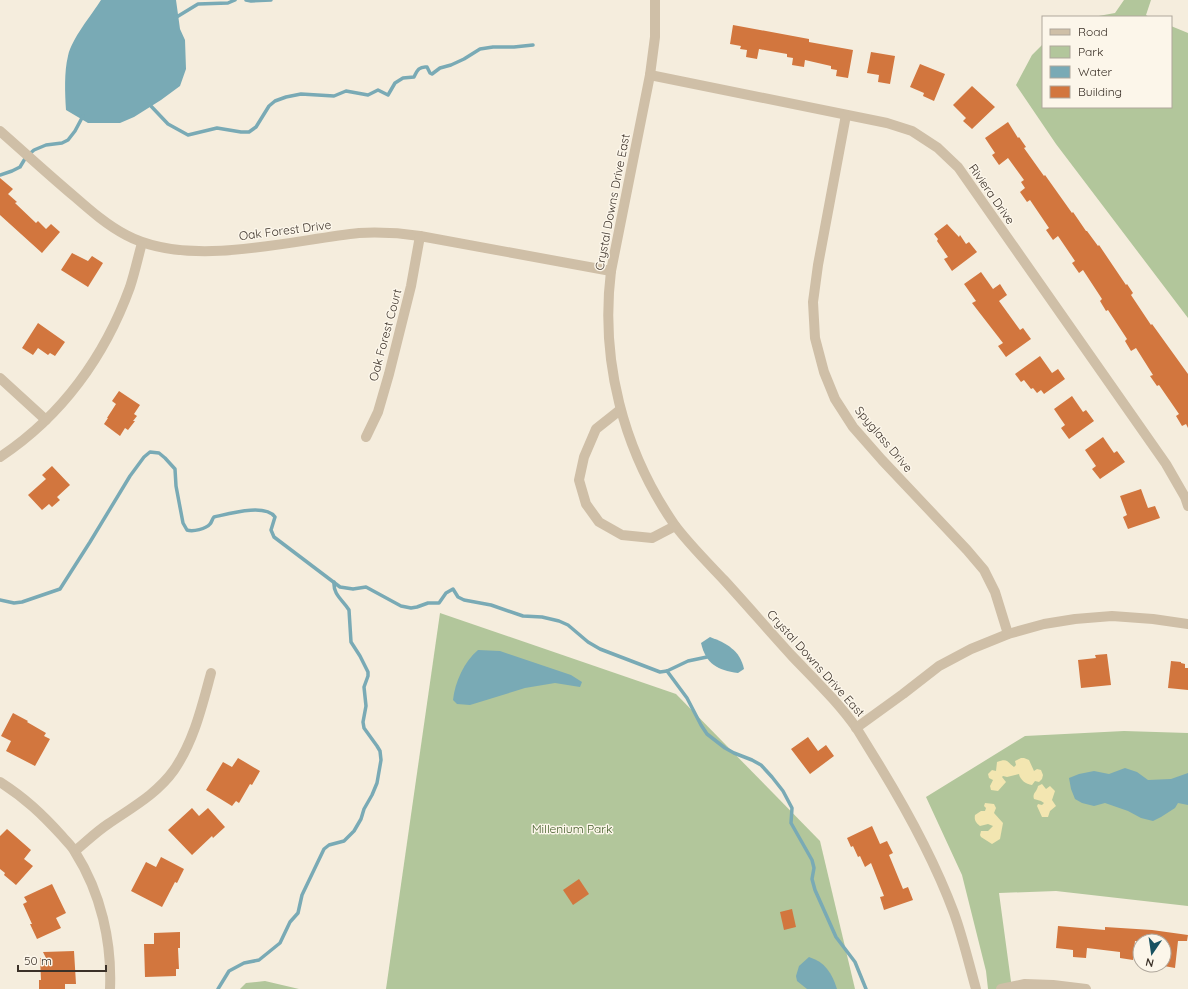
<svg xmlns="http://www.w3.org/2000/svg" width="1188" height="989" font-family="Quicksand,sans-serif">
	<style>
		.green { fill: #b2c69b }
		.sand { fill: #f3e6b1 }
		.water { fill: #79aab5 }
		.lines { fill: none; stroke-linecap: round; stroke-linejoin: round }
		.stream { stroke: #79aab5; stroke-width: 3.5 }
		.building { fill: #d2763e }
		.minor { stroke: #cfbfa7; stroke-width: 10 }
		.labels { text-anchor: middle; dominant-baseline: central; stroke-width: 3; stroke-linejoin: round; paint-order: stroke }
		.street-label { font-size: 12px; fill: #3b3128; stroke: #fcf6ea }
		.park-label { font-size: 12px; fill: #425c29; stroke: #fcf6ea }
	</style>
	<rect width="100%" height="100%" fill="#f5eddd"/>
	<!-- green -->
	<g class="green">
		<polygon points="1124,0 1151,0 1146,15 1149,17 1093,17 1115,13"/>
		<polygon points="1171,26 1188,33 1188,318 1056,144 1016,85 1032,55 1043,44 1043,107 1171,107"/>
		<polygon points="440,613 676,694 820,841 855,989 386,989"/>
		<polygon points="1124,731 1188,733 1188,906 1056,891 999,893 1012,989 988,989 986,971 962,875 926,797 1025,736"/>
		<polygon points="265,981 299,989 240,989 246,983"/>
	</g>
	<!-- sand -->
	<g class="sand">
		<path d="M 1021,758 L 1024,758 L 1029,760 L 1034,771 L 1037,769 L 1041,770 L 1043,775 L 1042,779 L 1039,782 L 1035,781 L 1032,785 C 1026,784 1020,780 1019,774 L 1007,777 L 1003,776 L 1002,777 L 1006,782 L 998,791 L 991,790 L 990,786 L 993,780 L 989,778 L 988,774 L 992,770 L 996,771 L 997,762 C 1008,758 1007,762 1014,767 L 1016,765 L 1015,761 Z"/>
		<path d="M 1042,784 L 1046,789 L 1050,786 L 1055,791 L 1052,800 L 1056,806 L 1050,811 L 1048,817 L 1042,817 L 1037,806 L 1038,804 L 1042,805 L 1044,803 L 1041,801 L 1034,799 C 1032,793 1037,792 1038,786 Z"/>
		<path d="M 985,803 L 994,804 L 996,808 L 994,813 L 1003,823 L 1000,839 L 992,844 L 981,837 L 980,835 L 981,831 L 988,831 L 993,826 L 988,824 L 980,826 C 976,823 974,820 975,815 L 981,811 L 985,811 L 986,808 L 984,806 Z"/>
	</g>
	<!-- water -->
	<g class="water">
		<path d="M 101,0 L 176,0 L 180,29 L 185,40 L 186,69 L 180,86 L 161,100 L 134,117 L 120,123 L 88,123 L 66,110 C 65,93 64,72 68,56 C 72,38 91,16 101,0 Z"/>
		<path d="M 710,637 C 726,643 740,650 744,669 L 738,673 C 717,670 706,664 701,643 Z"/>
		<path d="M 478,650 L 500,651 L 571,675 L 582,682 L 580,687 L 555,683 L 525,688 L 470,705 L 457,704 L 453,700 C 455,682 464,662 478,650 Z"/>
		<polygon points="1125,768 1137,772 1148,780 1171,779 1188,773 1188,805 1178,803 1175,808 1161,817 1153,821 1141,818 1128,811 1105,803 1094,806 1082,803 1075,799 1071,789 1069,778 1079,774 1094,771 1109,774"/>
		<path d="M 809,957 C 825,962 832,973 837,989 L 807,989 L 797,981 L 796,976 L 799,966 Z"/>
	</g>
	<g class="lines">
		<!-- stream -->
		<g class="stream">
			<polyline points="246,0 251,1 271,0"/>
			<polyline points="175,18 198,4 228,3 235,0"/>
			<path d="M 149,104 L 168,124 L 188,135 L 217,128 L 241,132 L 249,132 L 256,127 L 269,106 L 275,101 L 286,97 L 301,94 L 334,96 L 346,91 L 368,95 L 378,90 L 388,95 L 395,83 L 403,78 L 414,77 C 417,71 419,66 427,67 L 430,73 L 432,74 L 440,68 L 451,65 L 464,59 L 480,49 L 493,47 L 514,47 L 533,45"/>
			<polyline points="0,175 12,171 20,167 26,157 34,150 46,145 62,143 68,140 75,131 83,116"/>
			<path d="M 0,600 L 14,603 L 22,602 L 60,589 L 90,542 L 130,476 L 144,457 L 150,452 L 159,453 L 165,458 L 175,469 L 176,486 L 183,523 L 187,530 C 193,532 206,529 210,524 C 212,522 212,519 214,517 C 228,514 265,503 275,517 L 271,530 L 274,537 L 340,587 L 353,589 L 366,587 L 401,606 L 411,608 L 417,607 L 428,603 L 439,603 L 446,593 L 453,589 L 458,597 L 464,600 L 491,605 L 523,616 L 542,617 L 559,621 L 568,625 L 588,642 L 600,649 L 660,672 L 667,671 L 688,661 L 707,657"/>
			<polyline points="667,671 687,698 701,725 707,734 725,748 734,753 752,760 761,765 772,777 783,791 792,808 791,823 812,860 814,868 812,879 815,890 836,937 855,962 866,989"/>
			<path d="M 218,989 L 229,971 L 244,963 L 259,960 L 280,943 L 290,922 L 298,913 L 302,895 L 324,849 L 329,845 L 344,841 L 354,831 L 361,819 L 364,809 L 372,795 L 377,783 L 381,760 L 380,751 L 377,746 L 364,728 L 363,722 L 366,706 L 364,687 L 368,676 L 368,672 L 360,656 L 351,642 L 349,610 C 343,600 333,595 334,582"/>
		</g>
	</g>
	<!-- building -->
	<g class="building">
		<polygon points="733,25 809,39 809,42 853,50 848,78 836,76 837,70 831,69 831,66 805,60 804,67 792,65 793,58 787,57 787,54 759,49 757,59 746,57 747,50 740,49 741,46 730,44"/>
		<polygon points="871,52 895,56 890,84 878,82 879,75 867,73"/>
		<polygon points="920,64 945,74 934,101 923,96 924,93 910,87"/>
		<polygon points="972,86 995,107 972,129 963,121 966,118 953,105"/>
		<polygon points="1008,122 1018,138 1019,137 1026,147 1024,148 1044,176 1045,175 1072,213 1073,212 1086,231 1087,231 1098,246 1099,245 1126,285 1127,284 1133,293 1131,295 1151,325 1152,324 1188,374 1188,428 1186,424 1182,426 1176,416 1179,414 1159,385 1157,386 1150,376 1153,375 1136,348 1131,351 1125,341 1127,339 1108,310 1106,311 1100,301 1102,299 1083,270 1079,273 1072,263 1075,261 1058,236 1053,240 1046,230 1049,228 1030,200 1027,202 1020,192 1025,188 1021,182 1024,180 1008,158 999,165 992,155 995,153 985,138"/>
		<polygon points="0,178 13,189 8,194 17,202 15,203 36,223 38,221 46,229 51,224 60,232 42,253 0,215"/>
		<polygon points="947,224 959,237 960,235 966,244 969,242 977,252 952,271 944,259 948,257 937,241 938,239 934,234"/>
		<polygon points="72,253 88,261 92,256 103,263 88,287 61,270"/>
		<polygon points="981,272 993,289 1000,284 1007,295 999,301 1020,330 1023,328 1031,339 1006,357 998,346 1003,343 972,303 976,301 964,284"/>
		<polygon points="38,323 65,342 55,356 50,353 48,355 38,348 33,355 22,348"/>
		<polygon points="1040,356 1052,373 1058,369 1065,379 1044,394 1041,390 1037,393 1033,388 1031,389 1024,380 1021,382 1015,374"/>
		<polygon points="119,391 140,405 134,414 137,416 133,421 135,421 128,430 125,428 120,436 104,424 108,418 107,418 116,404 112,401"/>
		<polygon points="1072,396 1083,412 1086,410 1094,421 1069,439 1061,428 1065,425 1054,409"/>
		<polygon points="1103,437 1114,453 1117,451 1125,462 1100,479 1092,469 1096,466 1085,450"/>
		<polygon points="52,466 70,485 57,497 60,500 52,507 49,504 42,510 28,495 46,479 42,475"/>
		<polygon points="1141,489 1148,508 1155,506 1160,518 1128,529 1123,517 1127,515 1120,496"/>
		<polygon points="1107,654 1111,685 1081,688 1078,660 1096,658 1095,655"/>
		<polygon points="1171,661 1181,662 1181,663 1185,664 1185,668 1188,668 1188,690 1168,688"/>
		<polygon points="13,713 28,721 27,722 46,733 44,736 50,739 35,766 6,751 11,741 1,736"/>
		<polygon points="808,737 818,751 826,745 834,756 810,774 791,749"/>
		<polygon points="238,758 260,771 252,785 250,784 239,803 236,801 232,806 206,790 223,762 232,767"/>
		<polygon points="192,808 199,816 208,808 225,827 213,838 212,836 192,855 168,830"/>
		<polygon points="872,826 880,844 887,841 893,853 889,855 903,889 908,887 913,900 884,910 880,897 884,896 871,863 865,867 860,856 858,857 853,846 851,847 847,838"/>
		<polygon points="7,829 31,850 24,859 33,866 16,885 4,875 5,873 0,869 0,836"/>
		<polygon points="161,857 184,869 177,883 175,882 162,907 131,891 146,862 156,867"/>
		<polygon points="579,879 589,894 573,905 563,890"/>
		<polygon points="52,884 66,913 56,918 61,928 37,939 30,924 32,924 23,904 27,902 24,897"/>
		<polygon points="792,909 796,927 784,930 780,912"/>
		<polygon points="1058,926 1105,930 1105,927 1152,930 1188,935 1187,941 1178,941 1175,968 1164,966 1164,941 1135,941 1133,960 1120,958 1120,952 1087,948 1086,958 1073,957 1073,950 1056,948"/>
		<polygon points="180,932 180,948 178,948 179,969 176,969 176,976 145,977 144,944 154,944 154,933"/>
		<polygon points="74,951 76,984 65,984 65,989 39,989 39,980 41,980 40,958 46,958 43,952"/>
	</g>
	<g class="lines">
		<!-- minor -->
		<g class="minor">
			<path d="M 655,0 L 655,37 L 650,75 L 611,271 C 600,360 623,450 674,524 C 687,542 708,563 724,580 C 747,605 770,632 793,657 C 815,680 839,703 857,729 C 865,742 873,755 881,768 C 909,814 935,862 954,913 C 963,938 969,964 976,989"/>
			<polyline points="650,75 887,123 912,131 938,148 958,167 1166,464 1185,497 1188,506"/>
			<polyline points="846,115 818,265 813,302 815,338 824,372 835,399 853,427 882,460 967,550 984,570 995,592 1008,634"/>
			<path d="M 0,131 C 25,153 50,176 75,197 C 91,211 107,225 126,235 C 189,269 291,240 359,233 C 379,232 400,233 420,236 L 611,271"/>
			<polyline points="0,378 46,420"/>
			<polyline points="620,410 596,429 584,457 579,480 586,504 599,522 622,535 652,538 675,526"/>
			<polyline points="366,437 378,412 389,374 411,286 420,236"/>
			<path d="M 0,457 C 62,416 105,356 130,287 C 135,272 138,257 142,243"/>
			<polyline points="856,728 903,694 939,666 971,649 1008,634 1044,624 1075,619 1112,616 1153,619 1188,624"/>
			<path d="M 0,782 C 25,798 42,814 62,836 C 66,841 72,846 75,852 C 101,893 112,942 110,989"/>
			<path d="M 75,851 C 86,842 96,832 108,824 C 131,808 157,794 174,770 C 194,741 202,706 211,673"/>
			<polyline points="1001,989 1025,984 1053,985 1086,989"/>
		</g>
	</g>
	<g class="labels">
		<!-- street labels -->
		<g class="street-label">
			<text transform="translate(992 194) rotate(55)">Riviera Drive</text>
			<text transform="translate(612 202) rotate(-79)">Crystal Downs Drive East</text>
			<text transform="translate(285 230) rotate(-7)">Oak Forest Drive</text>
			<text transform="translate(385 335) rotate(-75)">Oak Forest Court</text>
			<text transform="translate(884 439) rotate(50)">Spyglass Drive</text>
			<text transform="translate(816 663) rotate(48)">Crystal Downs Drive East</text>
		</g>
		<!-- park labels -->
		<g class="park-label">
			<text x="572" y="828">Millenium Park</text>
		</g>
	</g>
	<!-- legend -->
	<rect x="1042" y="16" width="130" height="92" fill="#fcf6ea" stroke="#afa79c"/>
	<rect x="1050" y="29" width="20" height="6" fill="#cfbfa7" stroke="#afa79c"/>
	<text x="1078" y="36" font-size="12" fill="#3b3128">Road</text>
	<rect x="1050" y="46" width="20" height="12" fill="#b2c69b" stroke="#afa79c"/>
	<text x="1078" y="56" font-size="12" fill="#3b3128">Park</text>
	<rect x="1050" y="66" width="20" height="12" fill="#79aab5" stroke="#afa79c"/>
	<text x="1078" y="76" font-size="12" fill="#3b3128">Water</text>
	<rect x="1050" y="86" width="20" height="12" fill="#d2763e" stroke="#afa79c"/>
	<text x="1078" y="96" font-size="12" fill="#3b3128">Building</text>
	<!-- north arrow -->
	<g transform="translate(1152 953) rotate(193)"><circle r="19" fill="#fcf6ea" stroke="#afa79c"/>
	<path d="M0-3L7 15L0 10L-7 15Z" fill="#195261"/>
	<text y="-6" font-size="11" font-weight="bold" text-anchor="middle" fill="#3b3128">N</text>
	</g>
	<!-- scale -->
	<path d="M18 965v6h88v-6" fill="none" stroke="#3b3128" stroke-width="2"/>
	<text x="24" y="965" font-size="12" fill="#3b3128" stroke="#fcf6ea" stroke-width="3" paint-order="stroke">50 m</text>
</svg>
